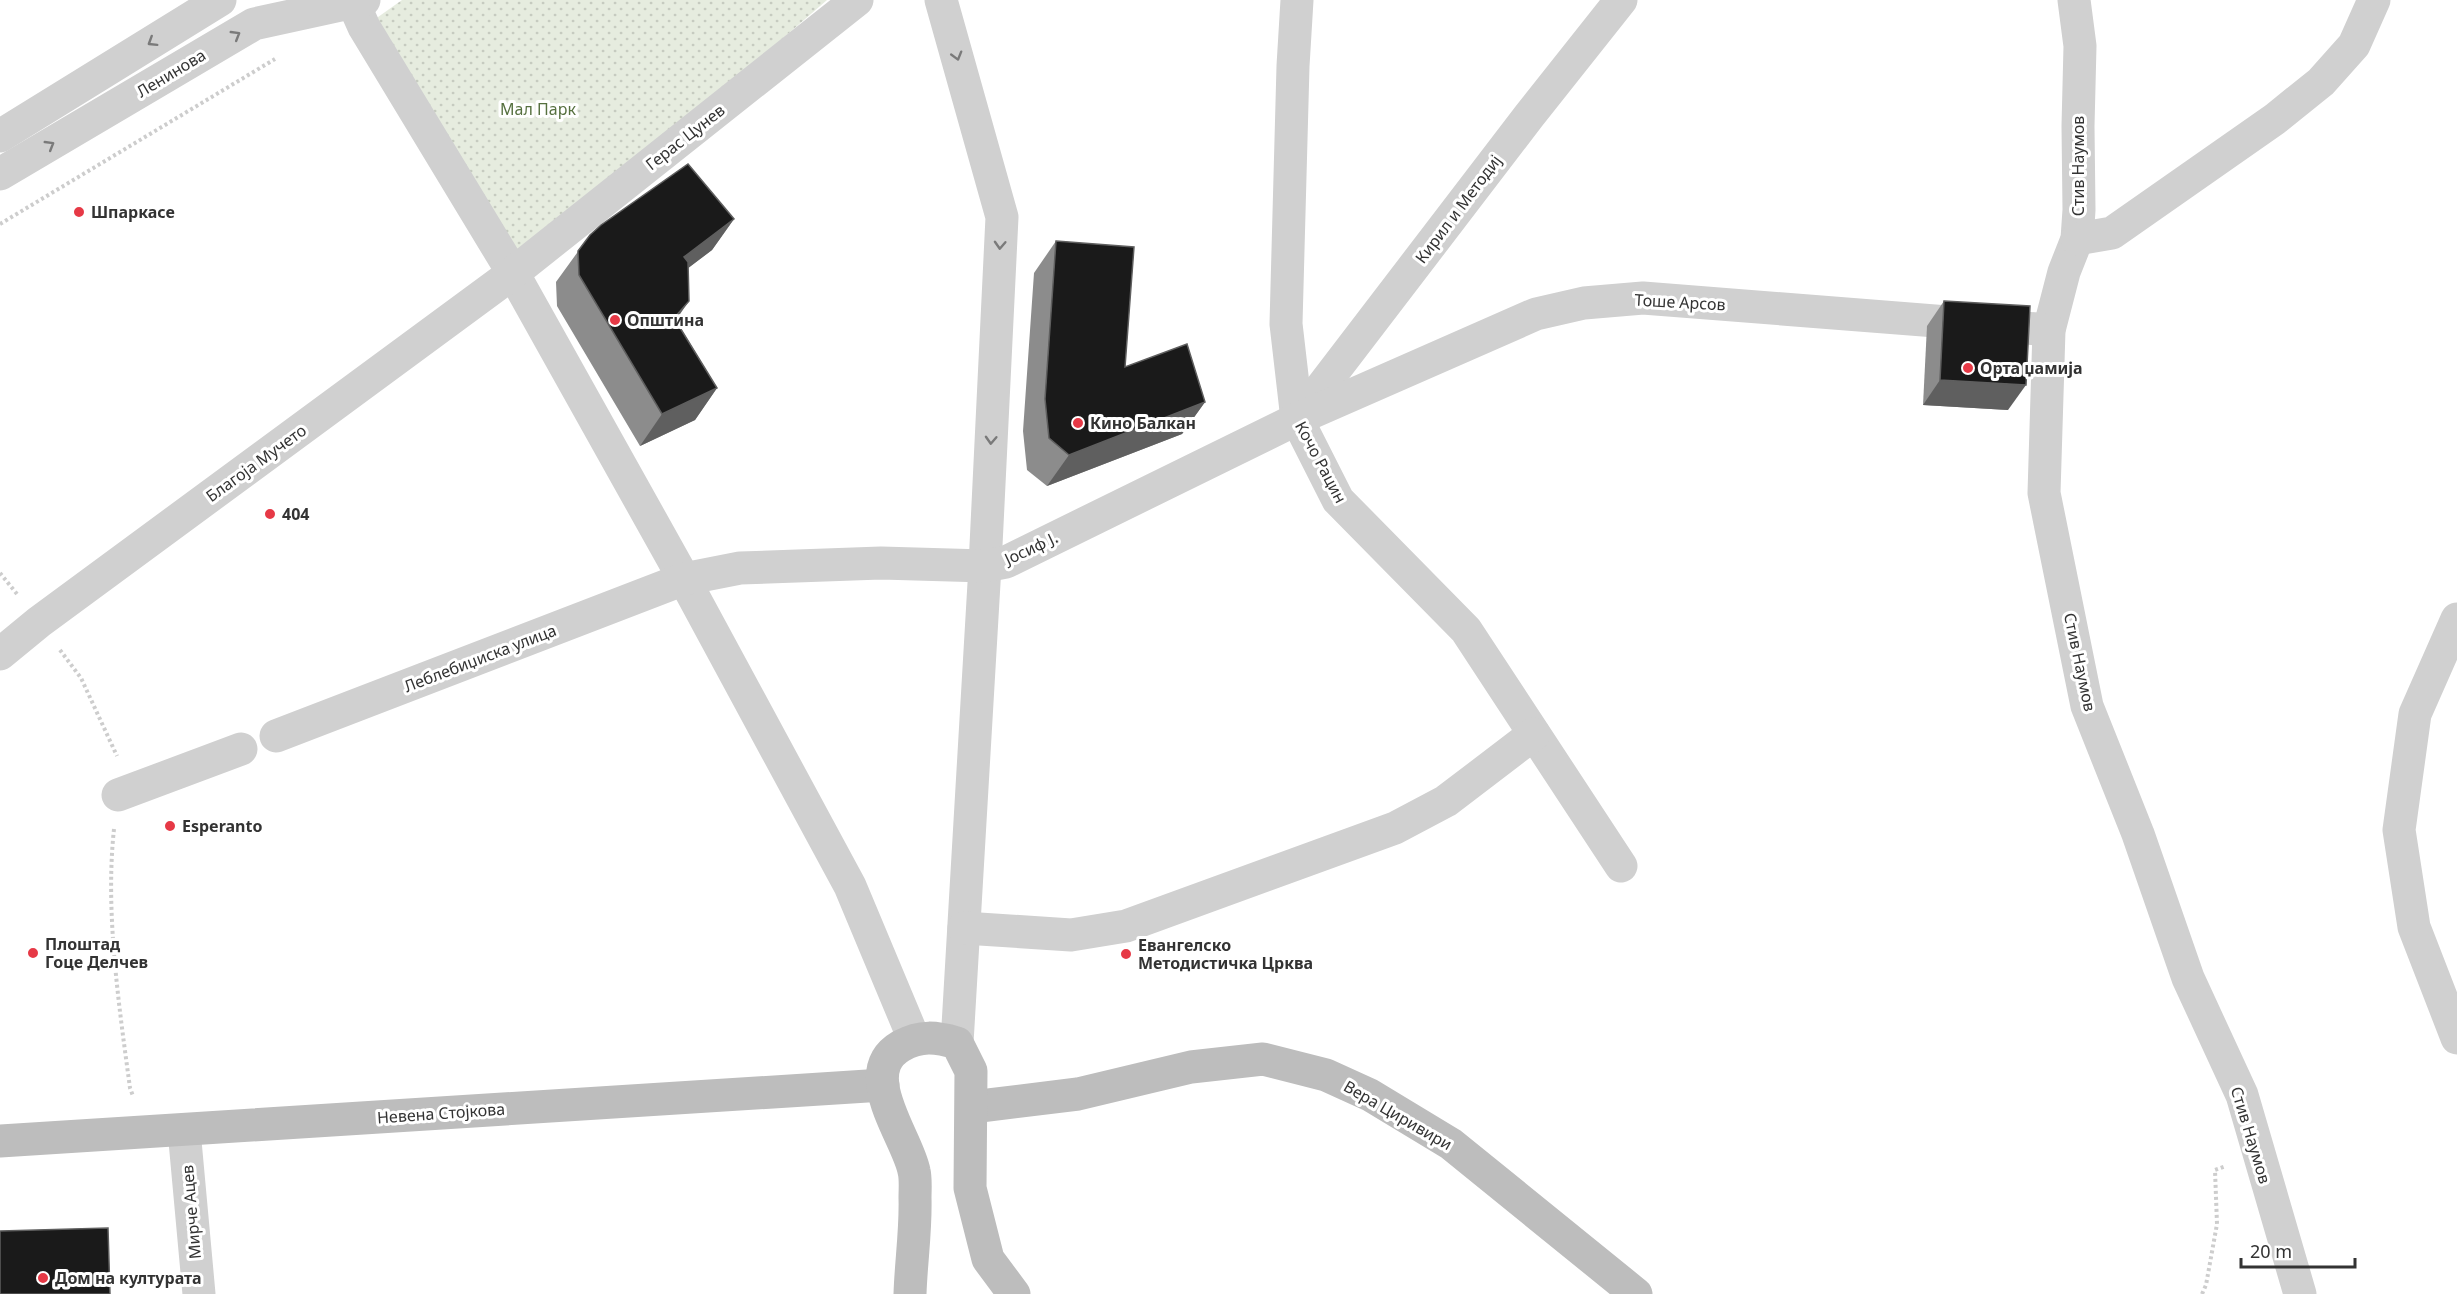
<svg xmlns="http://www.w3.org/2000/svg" width="2457" height="1294" font-family="'Noto Sans',sans-serif">
	<style>
		.park { fill: url(#park-dots) }
		.lines { fill: none; stroke-linecap: round; stroke-linejoin: round }
		.path { stroke: #cdcdcd; stroke-width: 4; stroke-dasharray: 3 3; stroke-linecap: butt }
		.street { stroke: #d0d0d0; stroke-width: 33 }
		.secondary { stroke: #bdbdbd; stroke-width: 33 }
		.wall { fill: #8c8c8c }
		.shaded-wall { fill: #5f5f5f }
		.building { fill: #1a1a1a; stroke: #5f5f5f; stroke-width: 1.5 }
		.oneway { stroke: #7a7a7a }
		.poi-dot { fill: #e63946; stroke: #fff; stroke-width: 2 }
		.labels { text-anchor: middle; dominant-baseline: central; stroke-width: 6; stroke-linejoin: round; paint-order: stroke }
		.street-label { font-size: 16px; fill: #333; stroke: #fff }
		.park-label { font-size: 16px; fill: #56703f; stroke: #fff }
		.poi-label { font-size: 16px; font-weight: bold; fill: #333; stroke: #fff; text-anchor: start }
	</style>
	<defs>
		<pattern id="park-dots" width="8" height="8" patternUnits="userSpaceOnUse" patternTransform="scale(1.5)"><rect width="8" height="8" fill="#e6ecdf"/><path d="M2 2h.1M6 6h.1" fill="none" stroke="#c6cbc0" stroke-width="1.8" stroke-linecap="round"/></pattern>
	</defs>
	<rect width="100%" height="100%" fill="#fff"/>
	<!-- park -->
	<polygon class="park" points="402,0 827,0 513,273 364,27"/>
	<g class="lines">
		<!-- path -->
		<g class="path">
			<polyline points="0,224 275,59"/>
			<polyline points="0,573 17,594"/>
			<polyline points="60,650 81,678 117,756"/>
			<path d="M 114,829 C 105,912 119,1006 130,1088 L 133,1096"/>
			<polyline points="2202,1294 2206,1285 2217,1224 2215,1170 2226,1166"/>
		</g>
		<!-- street -->
		<g class="street">
			<polyline points="352,0 364,27 513,273 684,579 850,886 914,1039"/>
			<polyline points="941,0 1002,217 985,566 957,1043"/>
			<polyline points="1297,0 1293,66 1286,324 1297,419 1338,500 1466,630 1621,866"/>
			<polyline points="2074,0 2080,46 2078,126 2079,210 2077,239 2064,272 2049,330 2044,493 2087,706 2138,834 2188,978 2242,1095 2300,1294"/>
			<polyline points="0,136 220,0"/>
			<polyline points="0,174 254,24 364,0"/>
			<polyline points="2077,239 2112,233 2275,119 2321,82 2354,45 2374,0"/>
			<polyline points="1298,418 1529,116 1621,0"/>
			<polyline points="2457,619 2415,714 2399,830 2414,927 2457,1038"/>
			<polyline points="0,654 39,622 513,273 857,0"/>
			<polyline points="276,736 684,579 740,568 881,563 985,566 1006,562 1297,419 1536,314 1584,303 1643,298 2049,330"/>
			<polyline points="118,795 241,749"/>
			<polyline points="964,928 1071,935 1126,926 1395,828 1446,801 1534,734"/>
			<polyline points="184,1130 199,1294"/>
		</g>
		<!-- secondary -->
		<g class="secondary">
			<polyline points="972,1107 1078,1094 1191,1067 1263,1059 1326,1075 1370,1095 1451,1144 1636,1294"/>
			<polyline points="0,1141 883,1085"/>
			<path d="M 910,1294 C 911,1262 916,1230 915,1198 C 915,1189 916,1179 914,1171 C 908,1138 855,1073 901,1046 C 921,1035 936,1037 957,1043 L 971,1071 L 970,1188 L 988,1259 L 1014,1294"/>
		</g>
	</g>
	<!-- wall -->
	<g class="wall">
		<polygon points="734,219 712,250 688,268 676,320 717,388 695,420 640,446 557,306 556,282 590,235"/>
		<polygon points="1056,241 1125,367 1205,402 1182,434 1047,486 1027,470 1023,431 1034,273"/>
		<polygon points="1944,301 2008,410 1923,405 1927,326"/>
	</g>
	<!-- shaded-wall -->
	<g class="shaded-wall">
		<polygon points="734,219 712,250 662,288 684,257"/>
		<polygon points="689,301 667,333 674,318"/>
		<polygon points="1940,380 2026,385 2008,410 1923,405"/>
		<polygon points="717,388 695,420 640,446 662,414"/>
		<polygon points="1205,402 1182,434 1047,486 1069,455"/>
	</g>
	<!-- building -->
	<g class="building">
		<polygon points="688,164 734,219 684,257 688,262 689,301 674,318 717,388 662,414 579,275 578,251 590,235 601,225"/>
		<polygon points="1056,241 1134,247 1125,367 1187,344 1205,402 1069,455 1049,438 1045,399"/>
		<polygon points="1944,301 2030,306 2026,385 1940,380"/>
		<polygon points="108,1228 110,1294 0,1294 0,1231"/>
	</g>
	<!-- one-way arrows -->
	<defs><path id="oneway-chevron" d="M-2-3.5L2.5 0L-2 3.5" fill="none" stroke-width="1.6" stroke-linecap="round" stroke-linejoin="round" transform="scale(1.5)"/></defs>
	<g class="oneway">
		<use href="#oneway-chevron" transform="translate(236 35) rotate(-31)"/>
		<use href="#oneway-chevron" transform="translate(152 42) rotate(148)"/>
		<use href="#oneway-chevron" transform="translate(957 56) rotate(74)"/>
		<use href="#oneway-chevron" transform="translate(50 145) rotate(-31)"/>
		<use href="#oneway-chevron" transform="translate(1000 245) rotate(93)"/>
		<use href="#oneway-chevron" transform="translate(991 440) rotate(93)"/>
	</g>
	<!-- markers -->
	<g class="poi-dot">
		<circle cx="79" cy="212" r="6"/>
		<circle cx="615" cy="320" r="6"/>
		<circle cx="1968" cy="368" r="6"/>
		<circle cx="1078" cy="423" r="6"/>
		<circle cx="270" cy="514" r="6"/>
		<circle cx="170" cy="826" r="6"/>
		<circle cx="33" cy="953" r="6"/>
		<circle cx="1126" cy="954" r="6"/>
		<circle cx="43" cy="1278" r="6"/>
	</g>
	<g class="labels">
		<!-- street labels -->
		<g class="street-label">
			<text transform="translate(171 73) rotate(-31)">Ленинова</text>
			<text transform="translate(685 137) rotate(-38)">Герас Цунев</text>
			<text transform="translate(2078 166) rotate(-90)">Стив Наумов</text>
			<text transform="translate(1458 209) rotate(-53)">Кирил и Методиј</text>
			<text transform="translate(1680 302) rotate(3)">Тоше Арсов</text>
			<text transform="translate(1321 462) rotate(62)">Кочо Рацин</text>
			<text transform="translate(256 463) rotate(-36)">Благоја Мучето</text>
			<text transform="translate(1031 548) rotate(-25)">Јосиф Ј.</text>
			<text transform="translate(480 658) rotate(-21)">Леблебиџиска улица</text>
			<text transform="translate(2080 662) rotate(78)">Стив Наумов</text>
			<text transform="translate(441 1113) rotate(-4)">Невена Стојкова</text>
			<text transform="translate(1398 1115) rotate(30)">Вера Циривири</text>
			<text transform="translate(2251 1135) rotate(73)">Стив Наумов</text>
			<text transform="translate(191 1212) rotate(-95)">Мирче Ацев</text>
		</g>
		<!-- park labels -->
		<g class="park-label">
			<text x="538" y="109">Мал Парк</text>
		</g>
		<!-- poi labels -->
		<g class="poi-label">
			<text x="91" y="212">Шпаркасе</text>
			<text x="627" y="320">Општина</text>
			<text x="1980" y="368">Орта џамија</text>
			<text x="1090" y="423">Кино Балкан</text>
			<text x="282" y="514">404</text>
			<text x="182" y="826">Esperanto</text>
			<text x="45" y="944">Плоштад<tspan x="45" dy="18">Гоце Делчев</tspan></text>
			<text x="1138" y="945">Евангелско<tspan x="1138" dy="18">Методистичка Црква</tspan></text>
			<text x="55" y="1278">Дом на културата</text>
		</g>
	</g>
	<!-- scale -->
	<path d="M2241 1258v9h114v-9" fill="none" stroke="#333333" stroke-width="3"/>
	<text x="2250" y="1258" font-size="18" fill="#333333" stroke="#ffffff" stroke-width="4.5" paint-order="stroke">20 m</text>
</svg>
